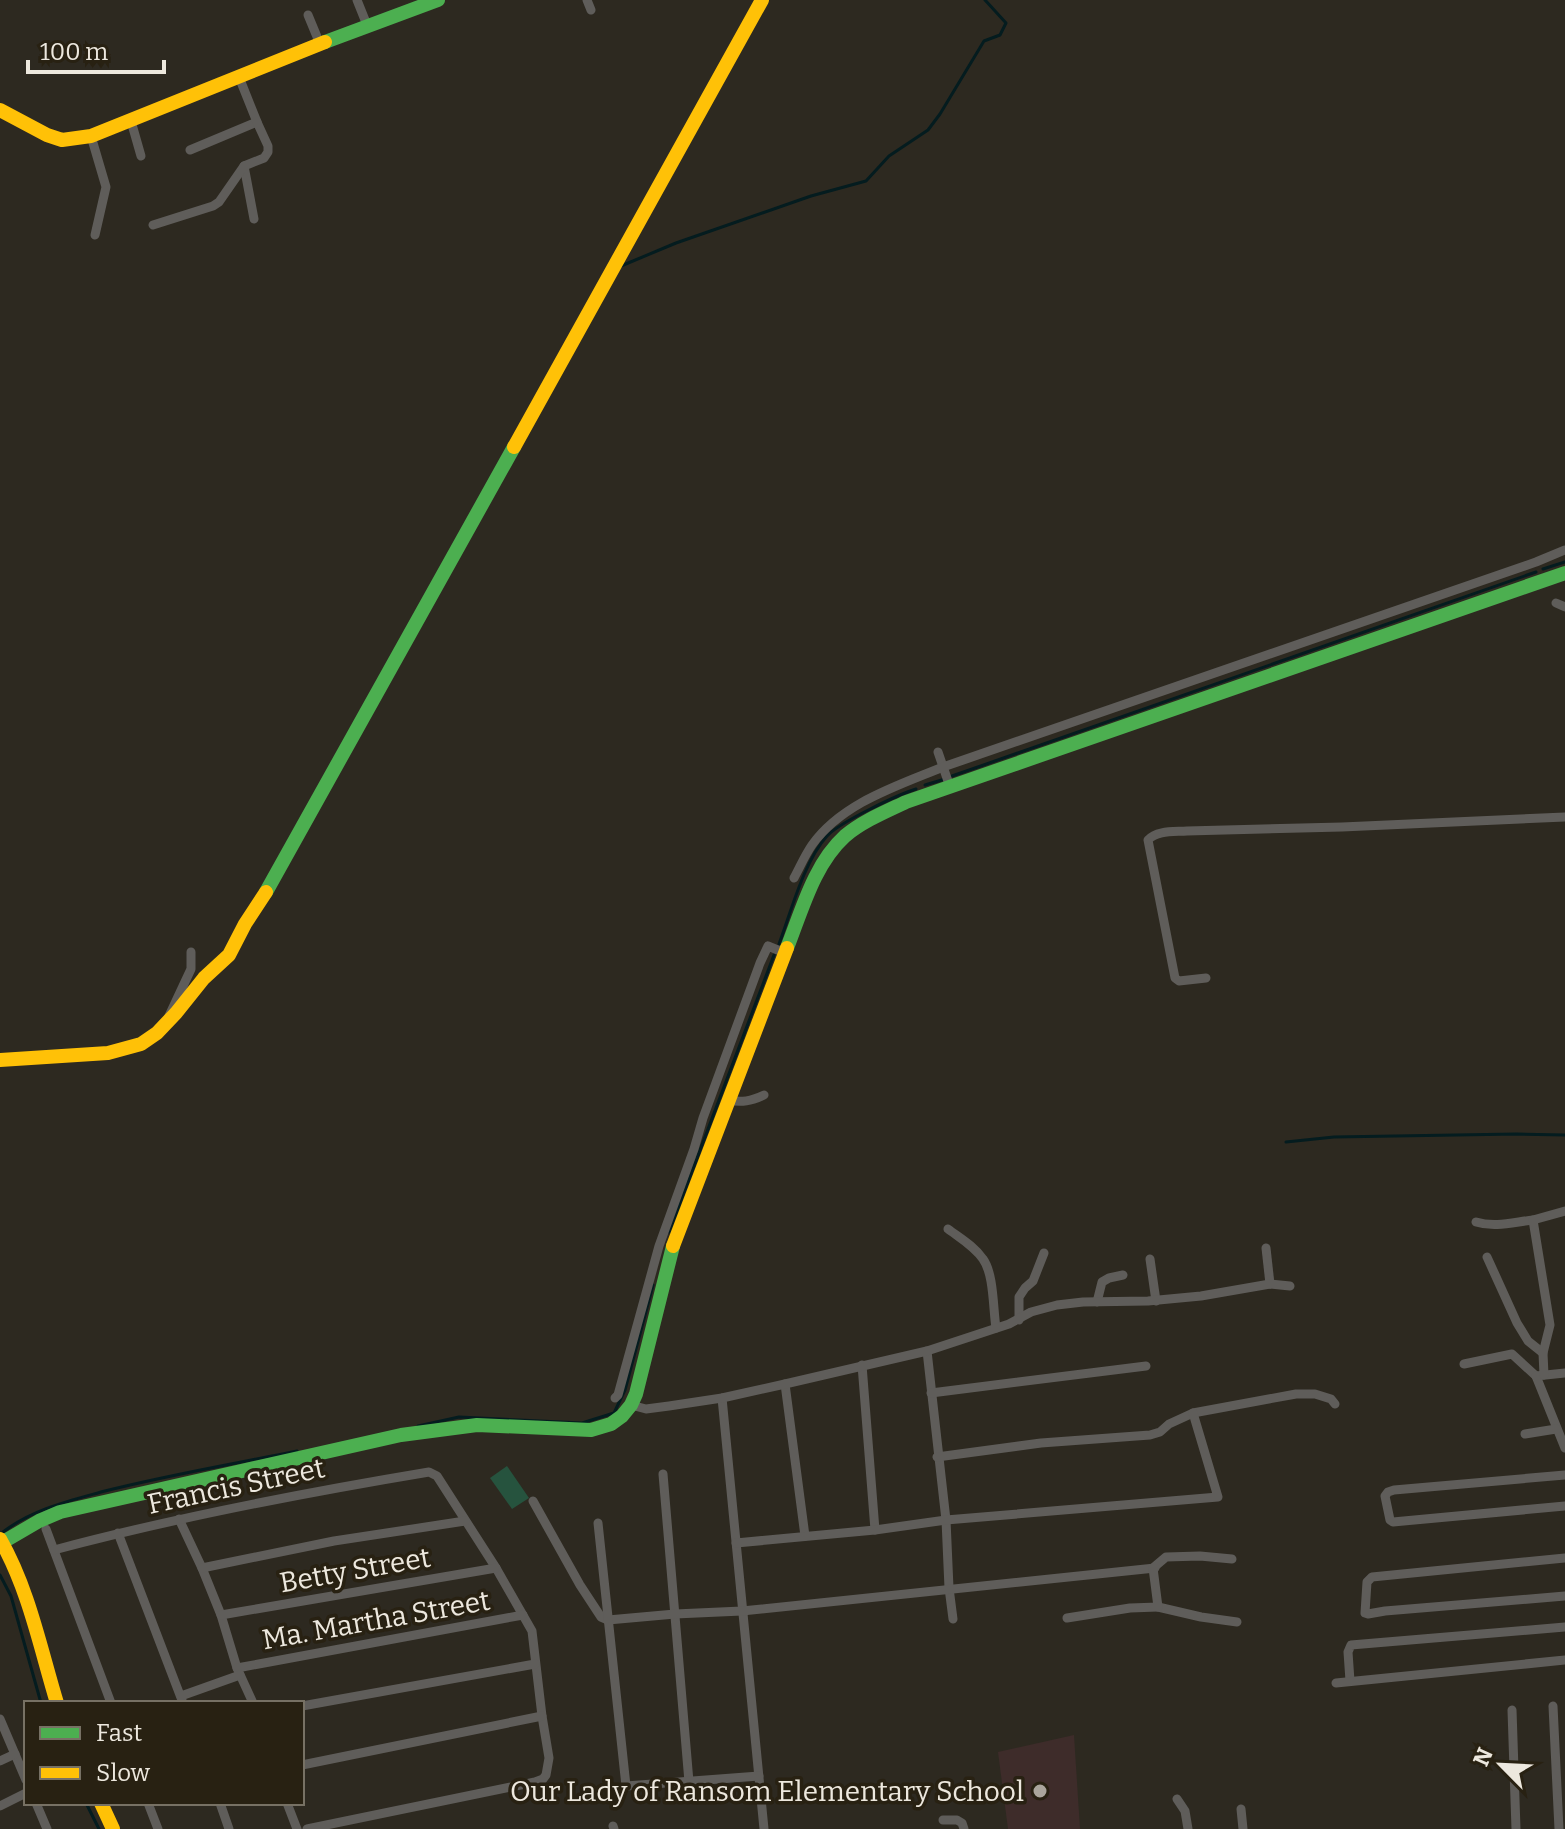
<svg xmlns="http://www.w3.org/2000/svg" width="1565" height="1829" font-family="Bitter,serif">
	<style>
		.education { fill: #3e2c2a }
		.pitch { fill: #26533e }
		.lines { fill: none; stroke-linecap: round; stroke-linejoin: round }
		.stream { stroke: #041c1f; stroke-width: 3 }
		.street { stroke: #5f5d5a; stroke-width: 9 }
		.fast { stroke: #4caf50; stroke-width: 14 }
		.slow { stroke: #ffc107; stroke-width: 14 }
		.poi-dot { fill: #aaa59c; stroke: #282112; stroke-width: 3 }
		.labels { text-anchor: middle; dominant-baseline: central; stroke-width: 7; stroke-linejoin: round; paint-order: stroke }
		.street-label { font-size: 28px; fill: #ede8de; stroke: #282112 }
		.poi-label { font-size: 28px; fill: #ede8de; stroke: #282112; text-anchor: end }
	</style>
	<rect width="100%" height="100%" fill="#2d2920"/>
	<!-- education -->
	<polygon class="education" points="1074,1735 1080,1829 1008,1829 998,1752"/>
	<!-- pitch -->
	<polygon class="pitch" points="507,1466 529,1498 512,1509 490,1478"/>
	<g class="lines">
		<!-- stream -->
		<g class="stream">
			<polyline points="621,266 676,243 811,196 866,181 889,156 928,130 940,114 984,41 1000,35 1006,23 985,0"/>
			<polyline points="1543,569 1565,562"/>
			<polyline points="952,776 1536,572"/>
			<polyline points="925,785 945,779"/>
			<path d="M 779,944 C 791,912 804,861 827,836 C 840,822 897,795 916,789"/>
			<polyline points="1286,1142 1334,1137 1517,1134 1565,1135"/>
			<polyline points="669,1232 774,955"/>
			<polyline points="418,1426 459,1417 582,1423 614,1413 625,1390 653,1285"/>
			<path d="M 3,1532 C 33,1509 69,1501 105,1491 C 168,1475 233,1464 297,1451"/>
			<polyline points="0,1575 11,1596 41,1703"/>
			<polyline points="86,1803 99,1829"/>
		</g>
		<!-- street -->
		<g class="street">
			<polyline points="357,0 367,25"/>
			<polyline points="587,0 591,10"/>
			<polyline points="308,15 320,44"/>
			<polyline points="131,121 141,156"/>
			<polyline points="91,136 106,187 95,235"/>
			<polyline points="190,150 257,122"/>
			<polyline points="244,166 254,219"/>
			<polyline points="153,225 213,206 219,202 244,166 264,158 268,152 268,146 257,122 239,77"/>
			<polyline points="1556,603 1565,607"/>
			<polyline points="938,752 950,787"/>
			<path d="M 794,878 C 800,867 805,855 812,845 C 842,803 897,786 943,767 L 1536,562 L 1565,550"/>
			<path d="M 1206,978 L 1179,981 L 1175,978 L 1148,840 C 1157,830 1174,832 1187,831 L 1342,827 L 1565,817"/>
			<polyline points="169,1016 191,969 191,952"/>
			<path d="M 728,1100 C 742,1103 751,1101 764,1095"/>
			<path d="M 1476,1222 C 1495,1228 1514,1222 1533,1220"/>
			<path d="M 948,1229 C 960,1238 974,1246 983,1259 C 994,1274 993,1309 996,1328"/>
			<polyline points="1266,1248 1270,1284"/>
			<polyline points="1487,1257 1517,1323 1528,1341 1543,1353"/>
			<polyline points="1150,1259 1156,1301"/>
			<polyline points="1097,1302 1102,1282 1109,1278 1123,1275"/>
			<polyline points="1019,1320 1019,1297 1025,1288 1033,1281 1044,1253"/>
			<polyline points="927,1351 946,1520 949,1588 953,1619"/>
			<polyline points="1464,1364 1512,1354 1536,1376"/>
			<polyline points="862,1365 875,1530"/>
			<polyline points="1565,1373 1536,1376 1565,1448"/>
			<polyline points="1544,1375 1543,1353 1550,1325 1533,1220 1565,1211"/>
			<polyline points="785,1384 805,1536"/>
			<polyline points="931,1393 1146,1366"/>
			<polyline points="615,1398 618,1395 624,1373 659,1246 694,1149 703,1118 760,963 768,946 785,953"/>
			<polyline points="722,1398 764,1829"/>
			<polyline points="631,1405 646,1409 669,1406 722,1398 785,1384 927,1351 1009,1324 1031,1312 1057,1305 1083,1302 1148,1301 1201,1296 1270,1284 1290,1286"/>
			<polyline points="1525,1434 1556,1429"/>
			<polyline points="937,1457 1041,1443 1150,1435 1160,1432 1169,1424 1193,1413 1296,1394 1315,1394 1331,1399 1335,1404"/>
			<polyline points="663,1474 689,1782"/>
			<polyline points="1565,1475 1394,1490 1388,1492 1385,1496 1390,1520 1393,1522 1565,1506"/>
			<polyline points="533,1501 580,1585 601,1617 608,1620 675,1614 742,1611 1155,1568"/>
			<polyline points="179,1519 202,1568 221,1615 237,1668 253,1703"/>
			<polyline points="598,1523 626,1786 759,1776"/>
			<polyline points="46,1529 111,1703"/>
			<polyline points="118,1533 183,1703"/>
			<polyline points="736,1543 875,1530 946,1520 1218,1497 1193,1413"/>
			<path d="M 54,1550 C 177,1517 303,1493 429,1472 L 437,1476 L 496,1568 L 532,1631 L 542,1716 L 549,1758 L 546,1775 L 543,1779 L 535,1782 L 307,1829"/>
			<polyline points="1565,1558 1372,1577 1367,1582 1365,1613 1368,1614 1385,1611 1565,1596"/>
			<polyline points="202,1568 334,1541 465,1521"/>
			<polyline points="1158,1607 1201,1617 1237,1622"/>
			<polyline points="221,1615 496,1568"/>
			<polyline points="1067,1618 1130,1608 1158,1607 1153,1568 1166,1557 1200,1556 1232,1559"/>
			<polyline points="237,1668 523,1615"/>
			<polyline points="1350,1681 1348,1652 1351,1645 1565,1627"/>
			<polyline points="1336,1683 1565,1660"/>
			<polyline points="181,1696 240,1675"/>
			<polyline points="302,1706 535,1664"/>
			<polyline points="1553,1706 1559,1829"/>
			<polyline points="1512,1710 1516,1829"/>
			<polyline points="0,1719 26,1780"/>
			<polyline points="0,1761 15,1754"/>
			<polyline points="302,1765 542,1716"/>
			<polyline points="1177,1799 1185,1811 1188,1829"/>
			<polyline points="36,1803 47,1829"/>
			<polyline points="148,1803 158,1829"/>
			<polyline points="220,1803 229,1829"/>
			<polyline points="287,1803 297,1829"/>
			<polyline points="0,1806 26,1793"/>
			<polyline points="1241,1809 1243,1829"/>
			<polyline points="943,1820 957,1820 962,1823 964,1829"/>
			<polyline points="613,1826 614,1829"/>
		</g>
		<!-- fast -->
		<g class="fast">
			<polyline points="325,42 438,0"/>
			<polyline points="266,892 514,447"/>
			<path d="M 787,948 C 802,910 814,864 845,836 C 863,821 885,812 906,802 L 1565,573"/>
			<polyline points="3,1542 39,1521 60,1512 401,1435 477,1425 591,1430 611,1424 622,1416 631,1405 636,1394 673,1246"/>
		</g>
		<!-- slow -->
		<g class="slow">
			<polyline points="0,110 47,135 62,140 91,136 325,42"/>
			<polyline points="514,447 762,0"/>
			<polyline points="0,1060 108,1053 141,1044 157,1033 176,1013 204,978 229,955 245,924 266,892"/>
			<polyline points="673,1246 787,948"/>
			<path d="M 0,1539 C 29,1590 40,1647 57,1703"/>
			<polyline points="101,1803 113,1829"/>
		</g>
	</g>
	<!-- markers -->
	<circle class="poi-dot" cx="1040" cy="1791" r="8"/>
	<g class="labels">
		<!-- street labels -->
		<g class="street-label">
			<text transform="translate(236 1486) rotate(-12)">Francis Street</text>
			<text transform="translate(355 1570) rotate(-10)">Betty Street</text>
			<text transform="translate(376 1620) rotate(-10)">Ma. Martha Street</text>
		</g>
		<!-- poi labels -->
		<g class="poi-label">
			<text x="1024" y="1791">Our Lady of Ransom Elementary School</text>
		</g>
	</g>
	<!-- legend -->
	<rect x="24" y="1701" width="280" height="104" fill="#282112" stroke="#777164" stroke-width="2"/>
	<rect x="40" y="1727" width="40" height="12" fill="#4caf50" stroke="#777164" stroke-width="2"/>
	<text x="96" y="1741" font-size="24" fill="#ede8de">Fast</text>
	<rect x="40" y="1767" width="40" height="12" fill="#ffc107" stroke="#777164" stroke-width="2"/>
	<text x="96" y="1781" font-size="24" fill="#ede8de">Slow</text>
	<!-- north arrow -->
	<g transform="translate(1501 1765) rotate(294)" stroke="#282112" stroke-width="6" paint-order="stroke">
	<path d="M0-6L14 30L0 20L-14 30Z" fill="#ede8de"/>
	<text y="-12" font-size="22" font-weight="bold" text-anchor="middle" fill="#ede8de">N</text>
	</g>
	<!-- scale -->
	<path d="M28 60v12h136v-12" fill="none" stroke="#ede8de" stroke-width="4"/>
	<text x="40" y="60" font-size="24" fill="#ede8de" stroke="#282112" stroke-width="6" paint-order="stroke">100 m</text>
</svg>
